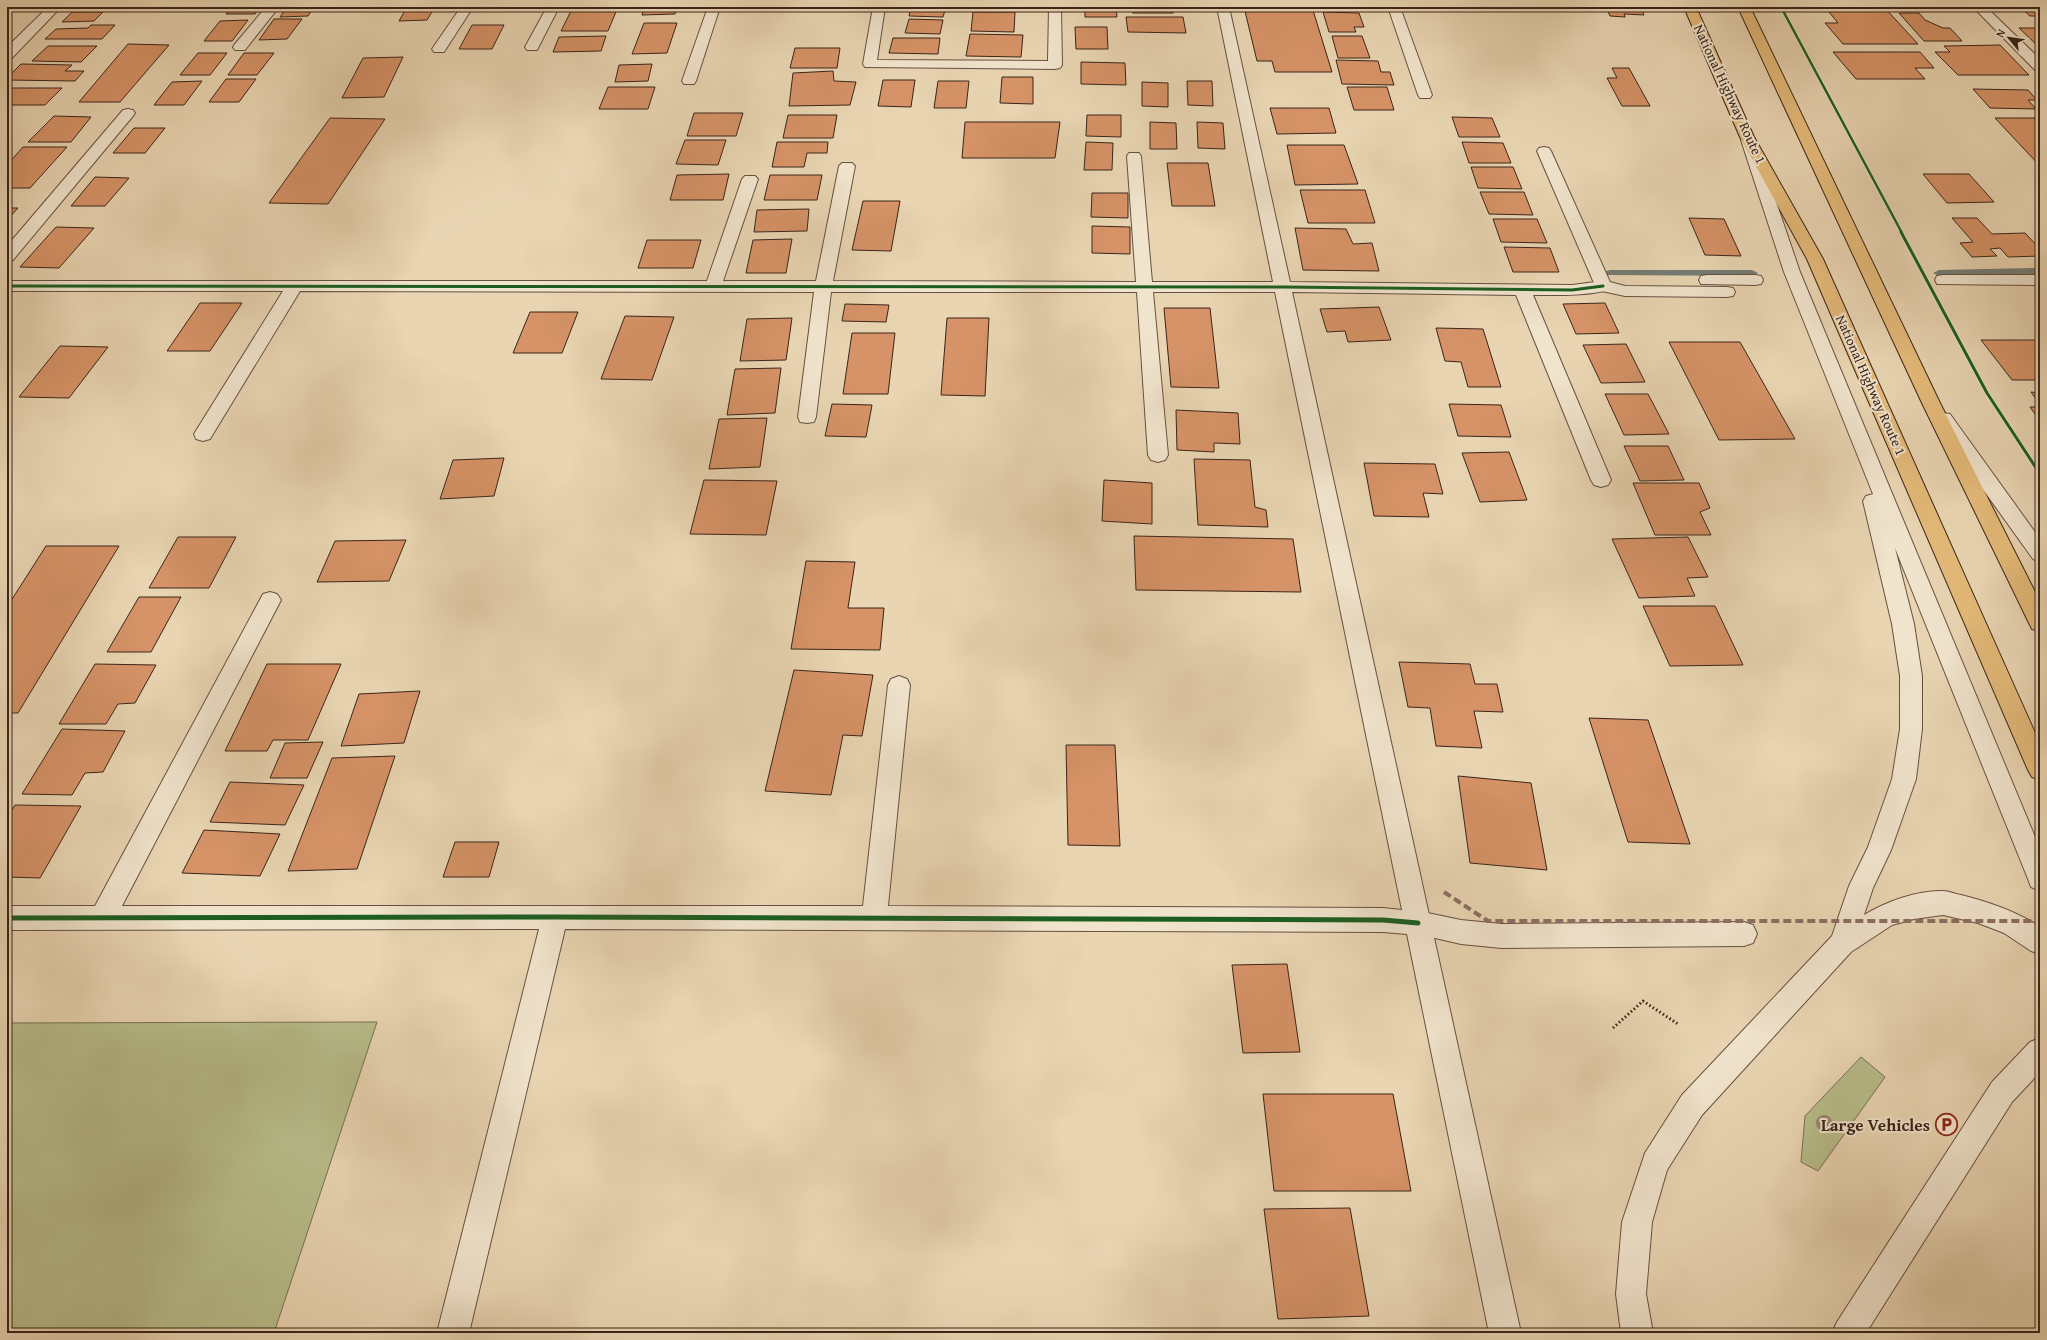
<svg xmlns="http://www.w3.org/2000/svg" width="2047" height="1340" font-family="'Gentium Book Plus',serif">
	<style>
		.green { fill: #b8bd8b; stroke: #797052 }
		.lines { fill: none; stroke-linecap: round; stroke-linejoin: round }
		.stream { fill: #727d75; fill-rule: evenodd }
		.building { fill: #d69367; stroke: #3a241a }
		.service-casing { stroke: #665040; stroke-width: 2 }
		.minor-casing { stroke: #665040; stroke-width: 2 }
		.tertiary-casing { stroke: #665040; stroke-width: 2 }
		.trunk-casing { stroke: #3a241a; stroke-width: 2 }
		.path { stroke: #3a241a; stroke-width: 3; stroke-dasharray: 1.5 2.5; stroke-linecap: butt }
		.service { fill: #f1e4cd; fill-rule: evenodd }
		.minor { fill: #f1e4cd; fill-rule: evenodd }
		.tertiary { fill: #f1e4cd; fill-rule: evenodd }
		.trunk { fill: #e4ba79; fill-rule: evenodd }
		.quiet { stroke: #8d6e63; stroke-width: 4; stroke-dasharray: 8 4; stroke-linecap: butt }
		.cycleway-far2-casing { stroke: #f1e4cd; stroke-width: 4 }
		.cycleway-far1-casing { stroke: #f1e4cd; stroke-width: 5 }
		.cycleway-casing { stroke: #f1e4cd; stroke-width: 8 }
		.cycleway-far2 { stroke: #1b5e20; stroke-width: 2.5 }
		.cycleway-far1 { stroke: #1b5e20; stroke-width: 3 }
		.cycleway { stroke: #1b5e20; stroke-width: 5 }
		.tree { fill: #9a896e }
		.labels { text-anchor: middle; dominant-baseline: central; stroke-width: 4; stroke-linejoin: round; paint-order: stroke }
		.street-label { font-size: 14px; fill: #3a241a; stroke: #f1e4cd }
		.near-poi-label { font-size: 17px; font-weight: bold; fill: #3a241a; stroke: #f1e4cd; text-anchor: end }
	</style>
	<rect width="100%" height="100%" fill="#e9d5b2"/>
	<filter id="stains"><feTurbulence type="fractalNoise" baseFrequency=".005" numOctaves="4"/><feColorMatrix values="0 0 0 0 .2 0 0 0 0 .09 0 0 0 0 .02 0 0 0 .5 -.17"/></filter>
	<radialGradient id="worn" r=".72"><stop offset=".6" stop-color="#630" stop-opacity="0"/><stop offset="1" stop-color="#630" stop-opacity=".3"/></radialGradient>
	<!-- green -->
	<g class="green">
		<polygon points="377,1022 274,1333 7,1333 7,1023"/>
		<polygon points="1861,1057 1885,1077 1818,1171 1801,1162 1805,1116"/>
	</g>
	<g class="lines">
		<!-- stream -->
		<g class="stream">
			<polygon points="2040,268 2040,274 1939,276 1933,273 1939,270"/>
			<polygon points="1610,270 1752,270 1758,273 1752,276 1606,275 1604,273 1606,271"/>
		</g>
	</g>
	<!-- building -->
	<g class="building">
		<polygon points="7,7 17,7 7,16"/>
		<polygon points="232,7 260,7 255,14 226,14"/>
		<polygon points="287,7 314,7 308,16 280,17"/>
		<polygon points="407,7 435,7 427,20 399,21"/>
		<polygon points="573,7 618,7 608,31 561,31"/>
		<polygon points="644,7 677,7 675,14 642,15"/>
		<polygon points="911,7 946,7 943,17 909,16"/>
		<polygon points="974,7 1016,7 1016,10 974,9"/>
		<polygon points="1085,7 1116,7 1117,17 1085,17"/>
		<rect x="1133" y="7" width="40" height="6"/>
		<polygon points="1244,7 1312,7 1332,72 1275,72 1272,61 1257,61"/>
		<polygon points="1321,7 1358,7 1359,10 1322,9"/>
		<polygon points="1606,7 1641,7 1644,15 1624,14 1625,17 1610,16"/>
		<polygon points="1825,7 1884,7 1918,44 1843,44 1825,23 1838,23"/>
		<polygon points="1894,7 1939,7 1940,8 1895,9"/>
		<polygon points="2020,7 2040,7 2040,16 2030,16"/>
		<polygon points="72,12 103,12 94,21 62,22"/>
		<polygon points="973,12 1015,12 1014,32 971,31"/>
		<polygon points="1323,12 1359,13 1364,27 1354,27 1356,32 1329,32"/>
		<polygon points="1899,13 1919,13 1925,20 1943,28 1950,28 1962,41 1924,41"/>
		<polygon points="1126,17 1183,17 1186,33 1128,32"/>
		<polygon points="274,19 302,19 287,39 259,40"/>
		<polygon points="909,19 943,20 940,34 905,33"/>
		<polygon points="248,20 232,41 204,41 220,21"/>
		<polygon points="644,23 677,23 667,53 632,54"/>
		<polygon points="91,25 115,25 102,39 45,39 56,29 88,28"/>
		<polygon points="472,25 504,25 492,49 459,49"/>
		<polygon points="1075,27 1107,27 1108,49 1076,49"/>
		<polygon points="2019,28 2040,28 2040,48"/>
		<polygon points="970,34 1023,35 1021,57 966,56"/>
		<polygon points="606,36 601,51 553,52 559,37"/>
		<polygon points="1332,36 1362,36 1370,58 1338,58"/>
		<polygon points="893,38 940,38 938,54 889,53"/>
		<polygon points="128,44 169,45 120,102 79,102"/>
		<polygon points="2000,45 2029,75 1958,75 1935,52 1950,52 1944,46"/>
		<polygon points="48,46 97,46 81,62 32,61"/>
		<polygon points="795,48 840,48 837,68 790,68"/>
		<polygon points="1833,52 1920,52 1934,68 1915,68 1925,79 1856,79"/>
		<polygon points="198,53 227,53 210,75 180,75"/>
		<polygon points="244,53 274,53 257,75 228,75"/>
		<polygon points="403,57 384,97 342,98 363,58"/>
		<polygon points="1336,60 1378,61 1381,72 1390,72 1394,85 1342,84"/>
		<polygon points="1081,62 1125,63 1126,85 1081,84"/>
		<polygon points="21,64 72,65 65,71 84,71 75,81 7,80 7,78"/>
		<polygon points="652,64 648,81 615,82 619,65"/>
		<polygon points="1612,68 1629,68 1650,106 1622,106 1607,78 1617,78"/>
		<polygon points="833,71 834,81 856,82 850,105 789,106 793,73"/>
		<polygon points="1002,77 1033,77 1033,104 1000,103"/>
		<polygon points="226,79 256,79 239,102 209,102"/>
		<polygon points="883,80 915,80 911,107 878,106"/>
		<polygon points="202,81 184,105 154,105 172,82"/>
		<polygon points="938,81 969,81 966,108 934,108"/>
		<polygon points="1187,81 1212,81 1213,106 1188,105"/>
		<polygon points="1142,82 1168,83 1168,107 1142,106"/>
		<polygon points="608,87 655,87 648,109 599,109"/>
		<polygon points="1347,87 1387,87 1394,110 1354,110"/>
		<polygon points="11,88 62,88 45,105 7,105 7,92"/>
		<polygon points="1973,89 2028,90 2037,100 2028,100 2036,109 1990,108"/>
		<polygon points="1270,108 1329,108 1336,133 1277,134"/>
		<polygon points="694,113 743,113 736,136 687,136"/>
		<polygon points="788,115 837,115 833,138 783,138"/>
		<polygon points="1087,115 1121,115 1121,137 1086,136"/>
		<polygon points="54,116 91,117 71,142 28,142"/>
		<polygon points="1452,117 1492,118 1500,137 1459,137"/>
		<polygon points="330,118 385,119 328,204 269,203"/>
		<polygon points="1995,118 2040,118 2040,166"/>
		<polygon points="965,122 1060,122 1055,158 962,158"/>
		<polygon points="1150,122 1176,123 1177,149 1150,149"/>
		<polygon points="1197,122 1223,123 1225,149 1198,148"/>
		<polygon points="134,128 165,128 145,153 113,153"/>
		<polygon points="685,140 726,140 718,165 676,164"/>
		<polygon points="777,142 828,142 827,153 807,153 804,167 772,167"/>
		<polygon points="1086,142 1113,143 1112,170 1084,170"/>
		<polygon points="1462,142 1503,143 1511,163 1469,163"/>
		<polygon points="1287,145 1344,145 1358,184 1295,185"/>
		<polygon points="23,147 67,147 30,188 7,188 7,165"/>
		<polygon points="1167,163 1208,163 1215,206 1172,206"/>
		<polygon points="1471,167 1513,167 1522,189 1478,188"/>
		<polygon points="729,174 723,200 670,200 677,175"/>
		<polygon points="1923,174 1969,174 1994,202 1947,203"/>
		<polygon points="770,175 822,175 817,200 764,200"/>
		<polygon points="95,177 129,178 105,206 71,206"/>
		<polygon points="1300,190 1365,190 1375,223 1308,223"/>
		<polygon points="1480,192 1524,192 1533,215 1489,214"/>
		<polygon points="1092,193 1128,193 1128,218 1091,217"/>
		<polygon points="863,201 900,201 891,251 852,250"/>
		<polygon points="7,208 18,208 7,220"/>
		<polygon points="809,209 807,231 754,232 757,210"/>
		<polygon points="1689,218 1724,219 1741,256 1705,255"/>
		<polygon points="1952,218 1977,218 1992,234 2025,233 2040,249 2040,256 2008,257 2000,248 1990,249 1997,256 1972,257 1960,243 1973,242"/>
		<polygon points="1493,219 1537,219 1547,243 1501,242"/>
		<polygon points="1092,226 1130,227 1130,254 1092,253"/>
		<polygon points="56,227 94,228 59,268 20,267"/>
		<polygon points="1295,228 1346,229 1353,244 1372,243 1379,271 1303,270"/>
		<polygon points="792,239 786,273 746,273 753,240"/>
		<polygon points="647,240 701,240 693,268 638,268"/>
		<polygon points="1504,247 1550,248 1559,272 1513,272"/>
		<polygon points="200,303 242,303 210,351 167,351"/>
		<polygon points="1605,303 1619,333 1576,334 1563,304"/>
		<polygon points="845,304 889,305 886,322 842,321"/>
		<polygon points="1379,307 1391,340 1348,342 1345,331 1327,332 1320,309"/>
		<polygon points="1164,308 1210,308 1219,388 1171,387"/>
		<polygon points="530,312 578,312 562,353 513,353"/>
		<polygon points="625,316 674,317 652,380 601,379"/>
		<polygon points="792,318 786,360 740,361 747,319"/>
		<polygon points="947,318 989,318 985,396 941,395"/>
		<polygon points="1436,328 1483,329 1501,387 1468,387 1461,362 1445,361"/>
		<polygon points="852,333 895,333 888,394 843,394"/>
		<polygon points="1981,340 2040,340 2040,361 2035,361 2040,368 2040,380 2012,380"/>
		<polygon points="1669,342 1740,342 1795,439 1719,440"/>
		<polygon points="1626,344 1645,382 1601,383 1583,345"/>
		<polygon points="60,346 108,347 69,398 19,397"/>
		<polygon points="781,368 775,413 727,415 735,369"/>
		<polygon points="2031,392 2040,393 2040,405"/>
		<polygon points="1605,394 1648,394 1669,434 1624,435"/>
		<polygon points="832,404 872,405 866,437 825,436"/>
		<polygon points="1449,404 1501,405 1511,437 1458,436"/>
		<polygon points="2030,407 2040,407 2040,421"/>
		<polygon points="1176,410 1238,413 1240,444 1214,443 1214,452 1177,450"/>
		<polygon points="767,418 760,467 709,469 719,419"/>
		<polygon points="1624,446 1668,446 1684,480 1640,481"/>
		<polygon points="1509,452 1527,500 1480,502 1462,453"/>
		<polygon points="504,458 494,496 440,499 453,460"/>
		<polygon points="1194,459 1250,460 1255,507 1266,510 1268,527 1198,525"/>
		<polygon points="1364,463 1435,464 1443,494 1423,493 1429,517 1374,516"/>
		<polygon points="704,480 777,481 766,535 690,534"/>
		<polygon points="1104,480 1152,483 1152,524 1102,521"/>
		<polygon points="1633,483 1699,483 1710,508 1700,512 1711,535 1655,535"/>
		<polygon points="1134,536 1293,539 1301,592 1136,590"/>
		<polygon points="178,537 236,537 209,588 149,588"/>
		<polygon points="1688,537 1708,577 1687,578 1695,596 1639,598 1612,539"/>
		<polygon points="406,540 389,581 317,582 335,541"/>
		<polygon points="46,546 119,546 18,713 7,713 7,607"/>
		<polygon points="806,561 855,562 848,608 884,608 880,650 791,649"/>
		<polygon points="139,597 181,597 151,652 107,652"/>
		<polygon points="1643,606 1715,606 1743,665 1670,666"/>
		<polygon points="1399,662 1470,664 1475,684 1497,684 1503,712 1474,711 1482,748 1436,746 1430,708 1408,707"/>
		<polygon points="95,664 156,665 135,703 118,704 106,724 59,724"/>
		<polygon points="267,664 341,664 308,740 273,740 267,751 225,751"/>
		<polygon points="794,670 873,675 862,736 843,735 831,795 765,791"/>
		<polygon points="420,691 404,743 341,746 359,694"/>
		<polygon points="1589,718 1648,720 1690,844 1628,842"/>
		<polygon points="62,729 125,731 103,772 85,773 72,795 22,794"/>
		<polygon points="323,742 307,778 270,778 285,743"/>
		<polygon points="1066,745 1115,745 1120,846 1068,845"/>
		<polygon points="395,756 357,869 288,871 332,758"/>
		<polygon points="1458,776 1531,783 1547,870 1470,863"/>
		<polygon points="230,782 304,785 285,825 210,822"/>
		<polygon points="15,805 81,806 40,878 7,877 7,818"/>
		<polygon points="204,830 280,834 260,876 182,873"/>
		<polygon points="455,842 499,842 489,877 443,877"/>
		<polygon points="1287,964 1300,1052 1243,1053 1232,965"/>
		<polygon points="1263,1094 1393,1094 1411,1191 1274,1191"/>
		<polygon points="1350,1208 1369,1316 1278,1319 1264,1209"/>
	</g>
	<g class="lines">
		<defs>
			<g id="service">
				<polygon points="1544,147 1549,148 1551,151 1610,282 1625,286 1727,287 1733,288 1735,292 1733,296 1727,297 1625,296 1597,290 1537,151 1539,148"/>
				<polygon points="1707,275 1755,275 1761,276 1763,280 1761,284 1755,285 1701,284 1699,280 1701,276"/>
				<polygon points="1943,275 2040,275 2040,285 1937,284 1935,280 1937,276"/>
				<polygon points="1418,911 1461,920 1502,924 1744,922 1753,925 1757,934 1753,943 1744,946 1502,948 1461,944 1409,932 1405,923 1409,914"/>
				<polygon points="2040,1038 2040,1072 2012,1102 1866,1333 1832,1333 1837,1322 1992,1082 2030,1042"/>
			</g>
			<g id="minor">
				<polygon points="48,7 61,7 12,58 7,59 7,47"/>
				<polygon points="266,7 279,7 245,50 235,50 233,47 235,44"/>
				<polygon points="461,7 473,7 444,52 434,52 432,49"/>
				<polygon points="547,7 559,7 537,50 527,50 525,47"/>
				<polygon points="708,7 720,7 696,81 694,84 684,84 682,81"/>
				<polygon points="873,7 885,7 877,60 1048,61 1049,7 1061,7 1062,65 1060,68 1055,69 865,67 863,64"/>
				<path d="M 1217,7 L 1229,7 L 1290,282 L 1572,285 L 1603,281 L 1609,282 L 1611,286 L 1609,290 C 1584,296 1558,295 1533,295 L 1611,480 L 1608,485 L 1601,487 L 1594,485 L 1591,480 L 1516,295 L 1292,292 L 1521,1333 L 1489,1333 L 1407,934 L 1383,932 L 565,929 L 469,1333 L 437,1333 L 539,929 L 7,930 L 7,906 L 95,906 L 263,594 L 270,592 L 277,594 L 281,600 L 122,906 L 863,906 L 888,685 L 891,679 L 899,676 L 907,679 L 910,685 L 888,906 L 1383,908 L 1402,910 L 1275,292 L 1153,292 L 1168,455 L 1165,460 L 1158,462 L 1151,460 L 1148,455 L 1137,292 L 831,292 L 816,417 L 814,422 L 807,423 L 800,422 L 798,417 L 814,292 L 300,291 L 210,439 L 203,441 L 196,439 L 194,434 L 283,291 L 7,291 L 7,281 L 707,281 L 742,179 L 745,176 L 755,176 L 758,179 L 723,281 L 816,281 L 839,166 L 842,163 L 852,163 L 855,166 L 833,281 L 1136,282 L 1127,156 L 1129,153 L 1139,153 L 1141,156 L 1152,282 L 1273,282 Z"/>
				<polygon points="1388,7 1400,7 1432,95 1430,98 1420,98 1418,95"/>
				<polygon points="1973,7 1986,7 2040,59 2040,71 2035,70"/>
				<polygon points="128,109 133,110 135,113 133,116 13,260 7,261 7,246 123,110"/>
			</g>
			<g id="tertiary">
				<path d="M 1748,136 L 1753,137 L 1755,140 L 1800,272 L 2040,849 L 2040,891 L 2031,887 L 2028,879 L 1895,548 L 1914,624 L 1922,676 L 1922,729 L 1916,779 L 1891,850 L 1873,888 L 1864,915 C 1885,902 1918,890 1943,891 C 1949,891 1955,894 1961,895 C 1989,902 2016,911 2040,927 L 2040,954 L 2031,951 L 2004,933 L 1978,923 L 1943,915 L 1914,919 L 1892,925 L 1851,952 L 1702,1115 L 1667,1170 L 1652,1222 L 1646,1294 L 1653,1333 L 1621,1333 L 1616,1294 L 1622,1222 L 1645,1153 L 1682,1095 L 1832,936 L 1849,886 L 1868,847 L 1892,779 L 1900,729 L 1900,676 L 1892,624 L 1863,501 L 1866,496 L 1873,494 L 1784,272 L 1741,140 L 1743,137 Z"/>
				<polygon points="1943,413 1950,414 2040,539 2040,562 2033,559 1936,424 1934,419 1936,414"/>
			</g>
			<g id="trunk">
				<polygon points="1684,7 1696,7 1754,137 1823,259 2040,744 2040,780 2032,777 2028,770 1807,259 1740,137"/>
				<polygon points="1738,7 1750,7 1940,403 2040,602 2040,631 2032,629 2029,623 1922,403"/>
			</g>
		</defs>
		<!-- service casing -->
		<use href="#service" class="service-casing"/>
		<!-- minor casing -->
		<use href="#minor" class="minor-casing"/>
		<!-- tertiary casing -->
		<use href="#tertiary" class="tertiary-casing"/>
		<!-- trunk casing -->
		<use href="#trunk" class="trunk-casing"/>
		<!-- path -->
		<polyline class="path" points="1613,1028 1643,1001 1678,1024"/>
		<!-- service -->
		<use href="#service" class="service"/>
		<!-- minor -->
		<use href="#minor" class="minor"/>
		<!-- tertiary -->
		<use href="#tertiary" class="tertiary"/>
		<!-- trunk -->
		<use href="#trunk" class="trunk"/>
		<!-- quiet -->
		<polyline class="quiet" points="1444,892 1488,921 2040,921"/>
		<defs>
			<polyline id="cycleway-far2" points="1781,7 1902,233"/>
			<g id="cycleway-far1">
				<polyline points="1901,232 1987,393 2040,474"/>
				<polyline points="7,286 1283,287 1572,290 1603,286"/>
			</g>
			<polyline id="cycleway" points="7,918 555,917 1383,920 1418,923"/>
		</defs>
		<!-- cycleway-far2 casing -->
		<use href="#cycleway-far2" class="cycleway-far2-casing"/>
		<!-- cycleway-far1 casing -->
		<use href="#cycleway-far1" class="cycleway-far1-casing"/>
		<!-- cycleway casing -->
		<use href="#cycleway" class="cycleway-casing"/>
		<!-- cycleway-far2 -->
		<use href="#cycleway-far2" class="cycleway-far2"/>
		<!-- cycleway-far1 -->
		<use href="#cycleway-far1" class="cycleway-far1"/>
		<!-- cycleway -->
		<use href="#cycleway" class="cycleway"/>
	</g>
	<!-- trees -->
	<circle class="tree" cx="1824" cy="1123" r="8"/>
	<!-- icons -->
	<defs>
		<symbol id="parking-ring" viewBox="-11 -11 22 22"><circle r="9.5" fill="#f1e4cd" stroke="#8f2418" stroke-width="1.5"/><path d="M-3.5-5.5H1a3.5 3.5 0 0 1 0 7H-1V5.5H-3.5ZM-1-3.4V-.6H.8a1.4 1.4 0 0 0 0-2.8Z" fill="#8f2418"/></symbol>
	</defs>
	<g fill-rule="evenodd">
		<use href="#parking-ring" x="1934" y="1112" width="25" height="25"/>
	</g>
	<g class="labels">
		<!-- street labels -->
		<g class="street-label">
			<text transform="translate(1730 94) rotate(65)">National Highway Route 1</text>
			<text transform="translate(1871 385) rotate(66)">National Highway Route 1</text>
		</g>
		<!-- near-poi labels -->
		<g class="near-poi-label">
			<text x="1930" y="1124">Large Vehicles</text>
		</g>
	</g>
	<!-- margin -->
	<rect width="2047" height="1340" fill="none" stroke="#e9d5b2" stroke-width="24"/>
	<rect x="8" y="8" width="2031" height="1324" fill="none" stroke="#3a241a" stroke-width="2"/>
	<rect x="12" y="12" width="2023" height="1316" fill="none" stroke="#3a241a"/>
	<!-- north arrow -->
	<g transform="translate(2009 38) rotate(299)" stroke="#f1e4cd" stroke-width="3" paint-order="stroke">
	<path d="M0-3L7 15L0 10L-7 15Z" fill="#3a241a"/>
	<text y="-6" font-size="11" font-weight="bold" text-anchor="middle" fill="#3a241a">N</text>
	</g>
	<rect width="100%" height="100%" filter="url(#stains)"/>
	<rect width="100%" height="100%" fill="url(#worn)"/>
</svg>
